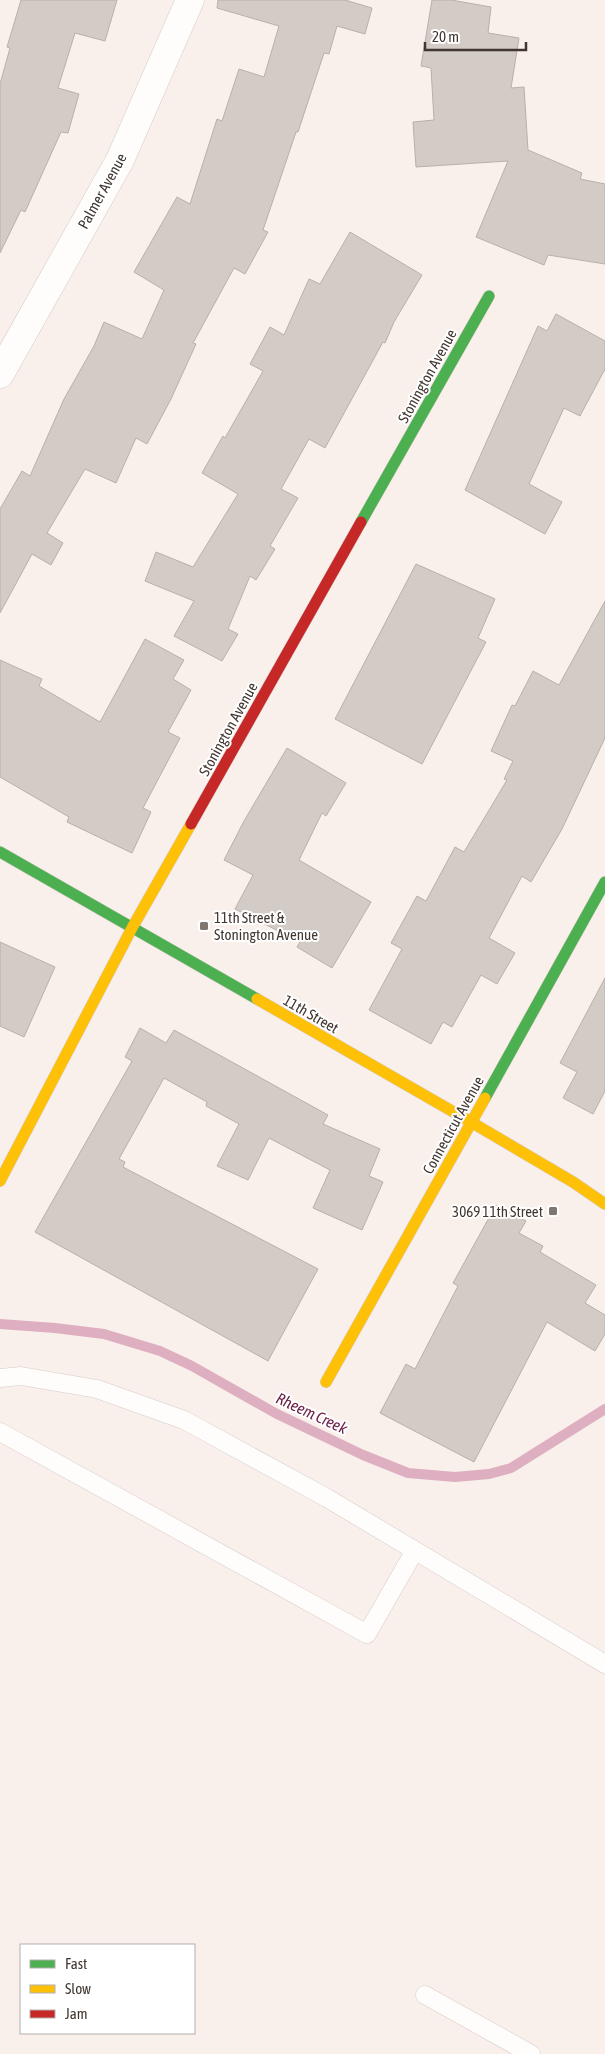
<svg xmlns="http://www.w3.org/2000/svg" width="605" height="2054" font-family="'Asap Condensed',sans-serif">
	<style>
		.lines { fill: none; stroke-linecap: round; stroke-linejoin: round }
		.stream { stroke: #deafc1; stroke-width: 10 }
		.building { fill: #d3cbc5; stroke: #b8b0aa }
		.lane-casing { stroke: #d6ccc8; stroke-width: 19 }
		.street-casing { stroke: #d6ccc8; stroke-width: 29 }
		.fast-casing { stroke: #d6ccc8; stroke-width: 12 }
		.slow-casing { stroke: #d6ccc8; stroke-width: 12 }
		.jam-casing { stroke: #d6ccc8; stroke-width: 12 }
		.lane { stroke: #fefdfc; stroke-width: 18 }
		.street { stroke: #fefdfc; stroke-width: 28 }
		.fast { stroke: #4caf50; stroke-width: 11 }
		.slow { stroke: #ffc107; stroke-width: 11 }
		.jam { stroke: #c62828; stroke-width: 11 }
		.poi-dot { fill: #817771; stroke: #fff; stroke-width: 2 }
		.labels { text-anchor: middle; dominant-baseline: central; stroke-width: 4; stroke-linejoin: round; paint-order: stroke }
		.street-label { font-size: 15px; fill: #413630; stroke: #fff }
		.poi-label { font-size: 15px; fill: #413630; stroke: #fff; text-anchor: start }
		.water-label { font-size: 16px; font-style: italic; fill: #6d224a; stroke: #fff }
	</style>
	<rect width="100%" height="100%" fill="#f9efeb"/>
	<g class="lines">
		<!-- stream -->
		<polyline class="stream" points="0,1324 55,1328 104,1334 160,1351 192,1366 277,1414 363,1455 408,1473 455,1477 489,1474 511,1468 605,1409"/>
	</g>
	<!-- building -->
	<g class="building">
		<polygon points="21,0 117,0 105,41 75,33 58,88 79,94 68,133 61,132 25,212 21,210 0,253 0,84 10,48 7,47"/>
		<polygon points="218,0 345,0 372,8 365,34 337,26 329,54 324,53 298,132 296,132 263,230 268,232 245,274 234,268 193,343 196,344 171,399 147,444 136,438 116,483 85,469 47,533 63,543 51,565 32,554 0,613 0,509 22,471 30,476 64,399 94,346 104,322 142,339 164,290 134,272 177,197 190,204 217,119 222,121 239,69 264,77 279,26 217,8"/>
		<polygon points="432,0 451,0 491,7 488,33 519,38 511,88 524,87 528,150 582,173 580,179 605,184 605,264 548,255 544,265 476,237 508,161 416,167 413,122 434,120 431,68 421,66"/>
		<polygon points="350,232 422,275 394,322 385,343 383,342 325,448 309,439 281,489 298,498 270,546 275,549 256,580 250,576 228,629 238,634 222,661 174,636 194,601 145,581 156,552 193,567 238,494 202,473 223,436 225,438 263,371 250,364 270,327 284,335 309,279 320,284"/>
		<polygon points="556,314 605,341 605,369 580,416 564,408 529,484 562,502 545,534 465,490 538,326 547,331"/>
		<polygon points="416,564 495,599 478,638 486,642 422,764 335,719"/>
		<polygon points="605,601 605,738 562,829 531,882 522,876 489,938 515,953 497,984 481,975 452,1027 443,1022 431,1044 369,1010 402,949 391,943 417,896 426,901 455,847 464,852 507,780 504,779 513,761 491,751 512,705 515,706 533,671 559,685"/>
		<polygon points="145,639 184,660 173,679 191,690 168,732 180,738 143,808 151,812 132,853 67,822 69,817 0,777 0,660 42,679 39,686 100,722"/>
		<polygon points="287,748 346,783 326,816 322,813 299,860 371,902 332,968 297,947 300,942 235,909 253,875 224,860 244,821"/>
		<polygon points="0,942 55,967 24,1037 0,1026"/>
		<polygon points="605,978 605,1091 593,1114 563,1098 577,1072 560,1063"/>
		<polygon points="140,1028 166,1043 174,1030 328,1115 323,1124 380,1149 369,1176 383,1182 362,1230 313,1208 330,1170 269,1138 248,1180 217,1166 239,1124 206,1106 207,1102 164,1078 119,1159 125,1162 123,1167 318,1269 268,1361 35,1232 132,1061 125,1057"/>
		<polygon points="496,1205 526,1221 519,1233 543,1246 540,1252 596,1285 585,1303 605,1315 605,1334 595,1351 547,1322 474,1462 380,1413 406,1364 415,1369 458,1286 453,1283"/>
	</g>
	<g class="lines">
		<defs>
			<g id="lane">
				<polyline points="0,1378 21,1376 97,1389 184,1420 327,1498 605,1664"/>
				<polyline points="0,1432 367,1634 414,1552"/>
				<polyline points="425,1995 531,2054"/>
			</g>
			<polyline id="street" points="0,374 120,160 190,0"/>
			<g id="fast">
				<polyline points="361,522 489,296"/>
				<polyline points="0,852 257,999"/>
				<polyline points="485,1098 605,882"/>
			</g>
			<g id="slow">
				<polyline points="257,999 471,1122 573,1182 605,1204"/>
				<polyline points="0,1181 132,928 191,824"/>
				<polyline points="326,1382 485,1098"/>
			</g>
			<polyline id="jam" points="191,824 361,522"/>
		</defs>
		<!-- lane casing -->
		<use href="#lane" class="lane-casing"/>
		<!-- street casing -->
		<use href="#street" class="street-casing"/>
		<!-- fast casing -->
		<use href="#fast" class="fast-casing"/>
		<!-- slow casing -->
		<use href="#slow" class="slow-casing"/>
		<!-- jam casing -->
		<use href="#jam" class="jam-casing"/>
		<!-- lane -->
		<use href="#lane" class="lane"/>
		<!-- street -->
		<use href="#street" class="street"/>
		<!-- fast -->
		<use href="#fast" class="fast"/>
		<!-- slow -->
		<use href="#slow" class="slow"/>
		<!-- jam -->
		<use href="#jam" class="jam"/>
	</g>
	<!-- markers -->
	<g class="poi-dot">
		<rect x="199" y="921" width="10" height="10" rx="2.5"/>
		<rect x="548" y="1206" width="10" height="10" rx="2.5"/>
	</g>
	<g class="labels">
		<!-- street labels -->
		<g class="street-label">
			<text transform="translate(102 191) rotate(-61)">Palmer Avenue</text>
			<text transform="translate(427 376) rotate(-61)">Stonington Avenue</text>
			<text transform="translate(228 729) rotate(-61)">Stonington Avenue</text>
			<text transform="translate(311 1014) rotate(30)">11th Street</text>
			<text transform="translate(453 1125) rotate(-61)">Connecticut Avenue</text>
		</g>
		<!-- poi labels -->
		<g class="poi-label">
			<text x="214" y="917">11th Street &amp;<tspan x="214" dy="17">Stonington Avenue</tspan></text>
			<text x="543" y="1211" text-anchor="end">3069 11th Street</text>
		</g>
		<!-- water labels -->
		<g class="water-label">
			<text transform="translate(312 1413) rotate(25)">Rheem Creek</text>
		</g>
	</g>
	<!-- legend -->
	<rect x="20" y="1944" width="175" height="90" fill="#ffffff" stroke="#b3afac"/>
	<rect x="30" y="1960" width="25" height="8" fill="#4caf50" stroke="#b3afac"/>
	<text x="65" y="1969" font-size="15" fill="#413630">Fast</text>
	<rect x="30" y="1985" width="25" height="8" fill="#ffc107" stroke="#b3afac"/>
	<text x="65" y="1994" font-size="15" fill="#413630">Slow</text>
	<rect x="30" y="2010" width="25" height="8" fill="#c62828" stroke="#b3afac"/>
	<text x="65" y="2019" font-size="15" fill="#413630">Jam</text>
	<!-- scale -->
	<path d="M425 42v8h101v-8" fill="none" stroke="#413630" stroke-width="2.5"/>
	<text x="432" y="42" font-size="15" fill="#413630" stroke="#ffffff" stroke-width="4" paint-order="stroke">20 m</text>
</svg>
